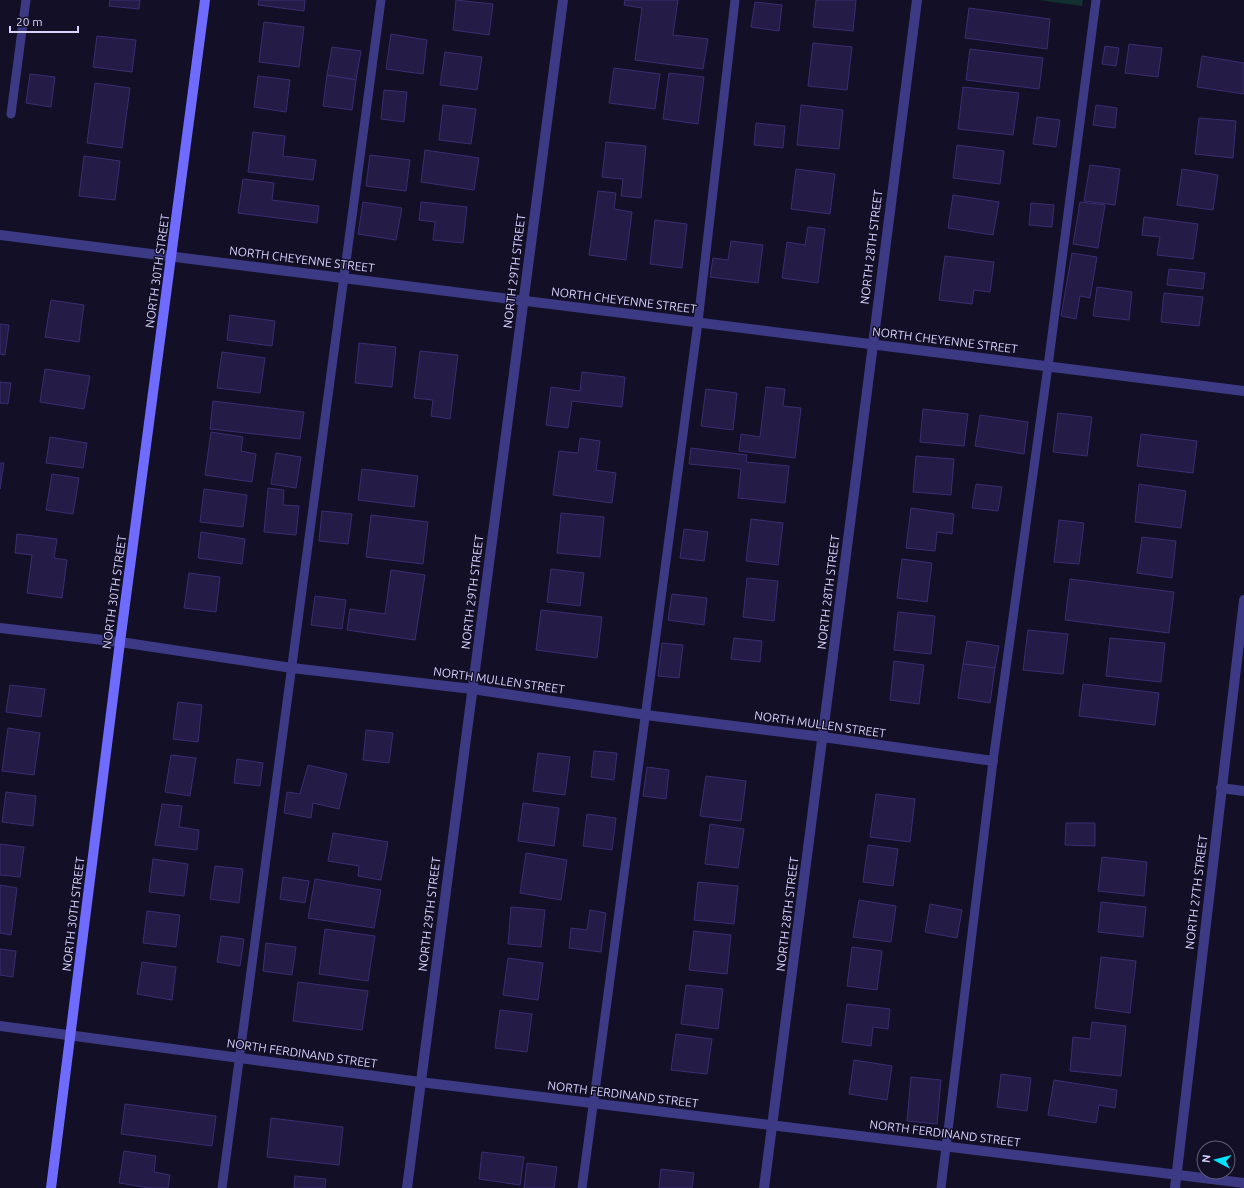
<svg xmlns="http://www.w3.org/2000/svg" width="1244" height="1188" font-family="Ubuntu,sans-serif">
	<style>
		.green { fill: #12302f }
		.building { fill: #241b47; stroke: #3b2d73 }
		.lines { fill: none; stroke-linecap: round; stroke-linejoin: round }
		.lane { stroke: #3d3a85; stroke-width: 9 }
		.street { stroke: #3d3a85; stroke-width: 10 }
		.secondary { stroke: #6f6bff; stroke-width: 10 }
		.labels { text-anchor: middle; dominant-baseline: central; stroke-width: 3; stroke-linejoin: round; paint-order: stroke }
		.street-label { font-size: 12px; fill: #d9d4ff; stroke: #130f26 }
	</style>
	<rect width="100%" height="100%" fill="#130f26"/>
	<!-- green -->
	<polygon class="green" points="1038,0 1083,0 1082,6"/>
	<!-- building -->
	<g class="building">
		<polygon points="110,0 140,0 139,9 109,6"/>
		<polygon points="259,0 305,0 304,11 258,5"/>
		<polygon points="456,0 493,4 489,35 453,30"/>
		<polygon points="625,0 678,0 673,35 708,39 703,69 635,60 642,8 624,5"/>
		<polygon points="816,0 856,0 853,31 813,27"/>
		<polygon points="755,2 782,5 779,31 751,27"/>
		<polygon points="969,8 1050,19 1047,49 965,38"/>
		<polygon points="264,22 304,27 299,67 259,62"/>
		<polygon points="391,34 427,40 423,74 386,69"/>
		<polygon points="97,36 136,40 132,72 93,67"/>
		<polygon points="813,43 852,47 847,90 808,86"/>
		<polygon points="1129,44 1162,48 1158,77 1125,73"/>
		<polygon points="1105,46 1119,48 1116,66 1102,64"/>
		<polygon points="332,47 361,51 356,80 327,75"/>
		<polygon points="970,49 1043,58 1039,89 966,80"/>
		<polygon points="445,52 482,57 477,90 440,85"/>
		<polygon points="1202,56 1244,63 1244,94 1197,87"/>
		<polygon points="614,68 660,74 655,109 609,103"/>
		<polygon points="669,73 704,77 698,124 663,119"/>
		<polygon points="30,74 55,77 51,107 26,103"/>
		<polygon points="327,75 356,80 352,110 323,106"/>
		<polygon points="258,76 290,80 286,112 254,107"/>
		<polygon points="95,83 130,88 122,148 87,143"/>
		<polygon points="963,87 1019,93 1013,135 958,129"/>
		<polygon points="384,90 407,92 404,122 381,119"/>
		<polygon points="443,105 476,109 471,144 439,140"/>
		<polygon points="801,105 843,110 839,149 797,145"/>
		<polygon points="1096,105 1117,108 1115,128 1093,125"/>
		<polygon points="1037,117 1060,120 1056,147 1033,144"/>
		<polygon points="1199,118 1236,121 1233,158 1195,154"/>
		<polygon points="756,123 785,126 783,148 754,145"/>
		<polygon points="253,132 285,136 283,156 316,160 313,180 248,172"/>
		<polygon points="606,142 646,146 641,198 621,196 623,179 602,177"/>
		<polygon points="957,145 1004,151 1000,184 953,178"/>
		<polygon points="425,150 479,158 474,190 421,182"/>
		<polygon points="370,155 410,160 406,191 366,186"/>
		<polygon points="84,156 120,161 115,200 79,196"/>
		<polygon points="1090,165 1120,169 1115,205 1084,201"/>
		<polygon points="796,169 835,174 830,214 791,209"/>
		<polygon points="1182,169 1218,175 1213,210 1177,205"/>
		<polygon points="243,179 274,183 272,200 319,206 317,223 238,213"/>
		<polygon points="598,191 616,193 614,209 632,212 626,260 589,255"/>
		<polygon points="953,195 999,202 993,235 948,228"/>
		<polygon points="363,202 402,208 396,240 358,234"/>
		<polygon points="421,202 467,207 463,243 433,240 435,222 419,220"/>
		<polygon points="1080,202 1105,205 1098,248 1073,244"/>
		<polygon points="1031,203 1054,205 1052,227 1029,225"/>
		<polygon points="1144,217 1198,224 1193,259 1157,255 1160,237 1142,235"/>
		<polygon points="655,220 687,224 682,268 650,264"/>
		<polygon points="808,227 825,229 818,283 782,278 787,242 805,245"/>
		<polygon points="731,241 763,245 758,283 710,277 713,258 728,260"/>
		<polygon points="1072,253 1097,257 1090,298 1080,296 1076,319 1061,316"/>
		<polygon points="945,256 994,262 990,292 974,290 972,304 939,300"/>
		<polygon points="1169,269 1205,273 1203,289 1167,285"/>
		<polygon points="1097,287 1132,292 1129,320 1093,316"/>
		<polygon points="1164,293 1203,297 1199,326 1161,322"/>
		<polygon points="51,300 84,305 79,342 45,337"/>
		<polygon points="230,315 275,321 272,346 227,340"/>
		<polygon points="0,324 9,325 5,355 0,354"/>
		<polygon points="359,343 396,347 392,387 355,383"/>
		<polygon points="420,351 458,355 450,419 431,416 433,400 414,398"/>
		<polygon points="222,352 265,358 260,393 217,388"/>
		<polygon points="45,369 90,376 84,409 40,402"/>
		<polygon points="582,372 625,377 622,407 572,401 568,428 546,425 551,387 580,391"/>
		<polygon points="0,382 11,383 8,404 0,403"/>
		<polygon points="766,387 785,389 783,406 801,408 795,458 739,451 741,434 760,437"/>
		<polygon points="706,389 737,393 733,430 701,426"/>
		<polygon points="213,401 304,412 300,439 210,429"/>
		<polygon points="923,409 968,414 964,446 920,442"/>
		<polygon points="1058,413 1092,417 1087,456 1053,452"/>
		<polygon points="980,415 1028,422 1024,454 975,446"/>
		<polygon points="211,432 243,437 241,451 256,454 252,482 205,475"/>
		<polygon points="1141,434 1197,441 1193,473 1137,466"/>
		<polygon points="50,437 87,443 83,468 46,463"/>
		<polygon points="580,438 600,441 596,470 616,473 612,503 553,495 559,451 578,453"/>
		<polygon points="691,448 747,455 746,462 789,466 785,503 738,498 741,469 689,464"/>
		<polygon points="276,453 301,457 296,488 271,484"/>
		<polygon points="916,456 954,459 951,495 913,492"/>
		<polygon points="0,463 4,463 0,489"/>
		<polygon points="362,469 418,476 414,507 358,500"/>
		<polygon points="52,474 79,478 73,514 46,510"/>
		<polygon points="976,484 1002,487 998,511 972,508"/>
		<polygon points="1139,484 1186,491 1181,528 1135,522"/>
		<polygon points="268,488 284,490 283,505 299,506 296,535 264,532"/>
		<polygon points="204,489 247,495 243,527 200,522"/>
		<polygon points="911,508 954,514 952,534 937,532 935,551 906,548"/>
		<polygon points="322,511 352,514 348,544 319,541"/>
		<polygon points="561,513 604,517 600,557 557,553"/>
		<polygon points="371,515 428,522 423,564 366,557"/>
		<polygon points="751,519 783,523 778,565 746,561"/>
		<polygon points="1059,520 1084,523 1079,564 1054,562"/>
		<polygon points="684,529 708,532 704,561 680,558"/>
		<polygon points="201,532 245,539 242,564 198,558"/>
		<polygon points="17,534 57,539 54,558 67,560 62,598 27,593 32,555 15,553"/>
		<polygon points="1142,537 1176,541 1172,578 1137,573"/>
		<polygon points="902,559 932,563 927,602 897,598"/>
		<polygon points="551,569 584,573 580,606 547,602"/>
		<polygon points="391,570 425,575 415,640 347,630 350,609 385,614"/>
		<polygon points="189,573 220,577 216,612 184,608"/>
		<polygon points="747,578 778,581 774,621 743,617"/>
		<polygon points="1070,579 1174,592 1169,633 1065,620"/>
		<polygon points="672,594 707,598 704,625 668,620"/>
		<polygon points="315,596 346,600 342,629 311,625"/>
		<polygon points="541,610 602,617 597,658 536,650"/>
		<polygon points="898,612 935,616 931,654 894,650"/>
		<polygon points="1028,630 1068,634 1063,674 1023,670"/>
		<polygon points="734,638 762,641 760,662 731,659"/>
		<polygon points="1110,638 1165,643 1161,682 1106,676"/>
		<polygon points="967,641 999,646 995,668 963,664"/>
		<polygon points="662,643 683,645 679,678 658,676"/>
		<polygon points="894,661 924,665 919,704 890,700"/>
		<polygon points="963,664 995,668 990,703 958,698"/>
		<polygon points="1083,684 1159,693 1155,725 1079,716"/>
		<polygon points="10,685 45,689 41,717 6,712"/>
		<polygon points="178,702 202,705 198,742 173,739"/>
		<polygon points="8,728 40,733 34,775 2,771"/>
		<polygon points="366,730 393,733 389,763 363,760"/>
		<polygon points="594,751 617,753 614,780 591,777"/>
		<polygon points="538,753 570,757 565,795 533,791"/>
		<polygon points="171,755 196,758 190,796 165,792"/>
		<polygon points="237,759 263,763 260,786 234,783"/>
		<polygon points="308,765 347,774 339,809 313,803 311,818 284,813 287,792 300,794"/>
		<polygon points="647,767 669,770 666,799 643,796"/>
		<polygon points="706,776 746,781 741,821 700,816"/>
		<polygon points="6,792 36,796 33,826 2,822"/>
		<polygon points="876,794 915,799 910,842 870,837"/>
		<polygon points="523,803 559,808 554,846 518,841"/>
		<polygon points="162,804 182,806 179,827 199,830 197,850 155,845"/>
		<polygon points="587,814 616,818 612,850 583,846"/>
		<polygon points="1066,823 1095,823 1095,846 1065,845"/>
		<polygon points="710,824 744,829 738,868 705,864"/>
		<polygon points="333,833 388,842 381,880 358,876 359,866 328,861"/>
		<polygon points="0,844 24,847 20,877 0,875"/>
		<polygon points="868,845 898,849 893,886 863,882"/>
		<polygon points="526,853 567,860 561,900 520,893"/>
		<polygon points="1102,857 1147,862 1144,896 1098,891"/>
		<polygon points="153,859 188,864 184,896 149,892"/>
		<polygon points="215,866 243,869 239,903 210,899"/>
		<polygon points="283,877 309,881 305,903 280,899"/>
		<polygon points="315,879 381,890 374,928 308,918"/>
		<polygon points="698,882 738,886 734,924 694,920"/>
		<polygon points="0,885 17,888 11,935 0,933"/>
		<polygon points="859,900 896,906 891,942 853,937"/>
		<polygon points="1101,902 1146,907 1143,937 1098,932"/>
		<polygon points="930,904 962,910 957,938 925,932"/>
		<polygon points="511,907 545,910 541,947 508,944"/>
		<polygon points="590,910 606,913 601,952 569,948 571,928 587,930"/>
		<polygon points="147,911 180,915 176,947 143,943"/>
		<polygon points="325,929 375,936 368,981 319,974"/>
		<polygon points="694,931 731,935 727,974 689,970"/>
		<polygon points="221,936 244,939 240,966 217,962"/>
		<polygon points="266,943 296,947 292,975 263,971"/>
		<polygon points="852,947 882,951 877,990 847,986"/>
		<polygon points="0,949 16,951 13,977 0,975"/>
		<polygon points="1101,957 1136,961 1130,1013 1095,1008"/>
		<polygon points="508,958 543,963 538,1000 503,995"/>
		<polygon points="142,962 176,967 172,1000 137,994"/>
		<polygon points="298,982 368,991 362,1030 293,1021"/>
		<polygon points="686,985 723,989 718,1029 681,1024"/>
		<polygon points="847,1004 890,1009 888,1029 873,1027 871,1046 842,1042"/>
		<polygon points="500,1010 532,1014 527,1052 495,1048"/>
		<polygon points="1092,1022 1126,1026 1121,1076 1070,1071 1073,1037 1090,1039"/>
		<polygon points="676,1034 712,1039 707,1074 671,1070"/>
		<polygon points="854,1060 892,1066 887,1100 849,1094"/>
		<polygon points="1001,1074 1031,1078 1027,1111 997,1107"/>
		<polygon points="911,1077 941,1080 937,1124 907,1121"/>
		<polygon points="1054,1080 1117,1090 1115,1108 1099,1105 1096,1123 1048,1115"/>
		<polygon points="125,1104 216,1116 212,1146 121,1134"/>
		<polygon points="271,1118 343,1127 339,1165 267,1157"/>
		<polygon points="124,1151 156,1156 154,1172 170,1175 168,1188 151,1188 119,1183"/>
		<polygon points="482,1152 524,1157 520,1185 479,1179"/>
		<polygon points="527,1163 557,1167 554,1188 524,1188"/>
		<polygon points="661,1169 694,1173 692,1188 659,1188"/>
		<polygon points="295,1176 326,1179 325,1188 294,1188"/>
	</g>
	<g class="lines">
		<!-- lane -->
		<g class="lane">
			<polyline points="11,114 26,0"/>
			<polyline points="222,1188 381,0"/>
			<polyline points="582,1188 698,322 735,0"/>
			<polyline points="941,1188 993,761 1048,366 1096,0"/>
		</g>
		<!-- street -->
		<g class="street">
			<polyline points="0,235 1244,391"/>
			<polyline points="0,628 120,642 292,668 472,689 646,715 823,737 993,761"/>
			<polyline points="1221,788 1244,791"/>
			<polyline points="0,1026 420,1082 1244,1183"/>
			<polyline points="407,1188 563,0"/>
			<path d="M 764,1188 C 818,792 865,396 917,0"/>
			<polyline points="1175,1188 1244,600"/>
		</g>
		<!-- secondary -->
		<polyline class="secondary" points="51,1188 120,642 205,0"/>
	</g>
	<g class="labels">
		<!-- street labels -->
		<g class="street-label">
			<text transform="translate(871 247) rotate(-83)">NORTH 28TH STREET</text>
			<text transform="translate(302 259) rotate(7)">NORTH CHEYENNE STREET</text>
			<text transform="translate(157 271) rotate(-82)">NORTH 30TH STREET</text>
			<text transform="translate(514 271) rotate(-83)">NORTH 29TH STREET</text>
			<text transform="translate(624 300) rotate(7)">NORTH CHEYENNE STREET</text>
			<text transform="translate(945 340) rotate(7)">NORTH CHEYENNE STREET</text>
			<text transform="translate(114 592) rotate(-82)">NORTH 30TH STREET</text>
			<text transform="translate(472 592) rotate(-83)">NORTH 29TH STREET</text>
			<text transform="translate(828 592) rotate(-83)">NORTH 28TH STREET</text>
			<text transform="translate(499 680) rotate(8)">NORTH MULLEN STREET</text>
			<text transform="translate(820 724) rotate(8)">NORTH MULLEN STREET</text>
			<text transform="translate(1196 892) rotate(-83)">NORTH 27TH STREET</text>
			<text transform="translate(73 914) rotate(-83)">NORTH 30TH STREET</text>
			<text transform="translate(429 914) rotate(-83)">NORTH 29TH STREET</text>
			<text transform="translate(787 914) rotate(-83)">NORTH 28TH STREET</text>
			<text transform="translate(302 1053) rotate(8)">NORTH FERDINAND STREET</text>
			<text transform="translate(623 1094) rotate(7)">NORTH FERDINAND STREET</text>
			<text transform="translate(945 1133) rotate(7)">NORTH FERDINAND STREET</text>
		</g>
	</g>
	<!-- north arrow -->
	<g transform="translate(1216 1160) rotate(277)"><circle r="19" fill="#130f26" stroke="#625e7d"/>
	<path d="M0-3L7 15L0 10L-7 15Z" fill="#00e5ff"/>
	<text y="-6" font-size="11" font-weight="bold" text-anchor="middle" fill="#d9d4ff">N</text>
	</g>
	<!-- scale -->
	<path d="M10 26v6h68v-6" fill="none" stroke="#d9d4ff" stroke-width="2"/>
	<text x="16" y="26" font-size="12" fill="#d9d4ff" stroke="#130f26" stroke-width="3" paint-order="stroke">20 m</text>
</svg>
